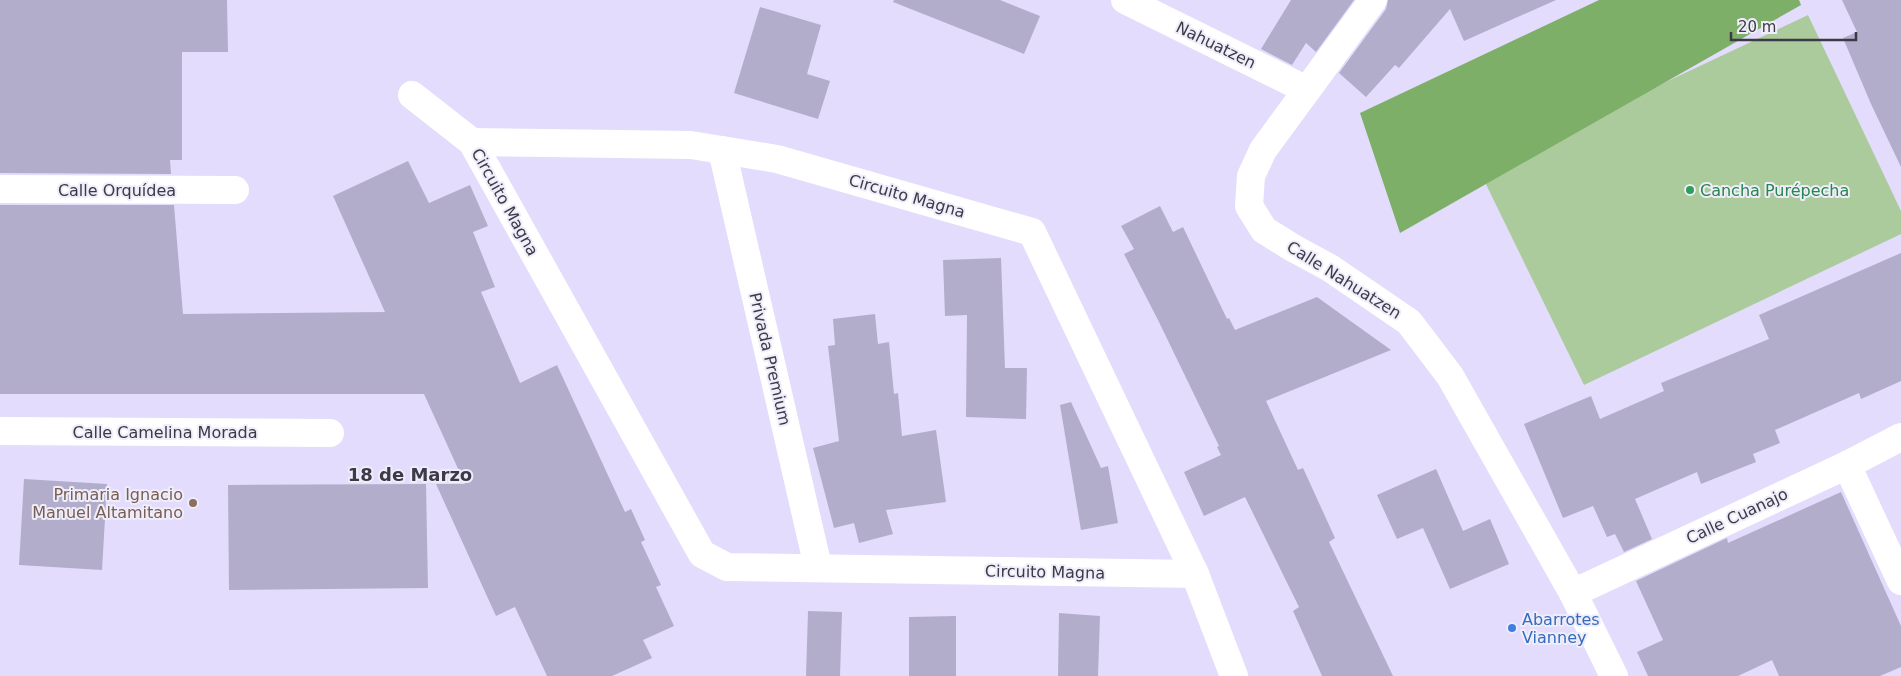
<svg xmlns="http://www.w3.org/2000/svg" width="1901" height="676" font-family="'DejaVu Sans',sans-serif">
	<style>
		.green { fill: #abcb9c }
		.forest { fill: #7eaf68 }
		.building { fill: #b3adcc }
		.lines { fill: none; stroke-linecap: round; stroke-linejoin: round }
		.street { stroke: #fff; stroke-width: 28 }
		.leisure-dot { fill: #2e9e5b; stroke: #efedfa; stroke-width: 2 }
		.education-dot { fill: #8d6e63; stroke: #efedfa; stroke-width: 2 }
		.shop-dot { fill: #3f7fe0; stroke: #efedfa; stroke-width: 2 }
		.labels { text-anchor: middle; dominant-baseline: central; stroke-width: 4; stroke-linejoin: round; paint-order: stroke }
		.street-label { font-size: 16px; fill: #3d3a47; stroke: #efedfa }
		.leisure-label { font-size: 16px; fill: #27864d; stroke: #efedfa; text-anchor: start }
		.education-label { font-size: 16px; fill: #785e54; stroke: #efedfa; text-anchor: end }
		.shop-label { font-size: 16px; fill: #366cbe; stroke: #efedfa; text-anchor: start }
		.neighbourhood-label { font-size: 18px; font-weight: bold; fill: #3d3a47; stroke: #efedfa }
	</style>
	<rect width="100%" height="100%" fill="#e3dcfd"/>
	<!-- green -->
	<polygon class="green" points="1808,15 1901,211 1901,234 1584,385 1479,170"/>
	<!-- forest -->
	<polygon class="forest" points="1599,0 1799,0 1801,5 1400,233 1360,113"/>
	<!-- building -->
	<g class="building">
		<polygon points="0,0 227,0 228,52 182,52 182,160 170,160 171,174 0,173"/>
		<polygon points="894,0 1000,0 1040,16 1024,54 893,2"/>
		<polygon points="1291,0 1354,0 1316,52 1306,43 1292,65 1261,49"/>
		<polygon points="1388,0 1556,0 1464,41 1450,9 1399,68 1395,65 1366,97 1339,73 1386,9"/>
		<polygon points="1842,0 1901,0 1901,167 1871,104 1843,38 1857,32"/>
		<polygon points="760,7 821,25 807,74 830,81 818,119 734,93"/>
		<polygon points="408,161 429,203 470,185 488,226 473,232 495,287 481,292 520,383 557,365 625,512 631,509 645,540 641,542 661,585 656,587 674,626 643,640 652,658 612,676 547,676 515,607 496,616 436,484 465,484 424,394 0,394 0,205 174,205 183,314 385,312 333,196"/>
		<polygon points="1160,206 1173,232 1183,227 1227,319 1229,318 1235,330 1317,297 1391,350 1266,401 1298,470 1303,468 1335,538 1329,542 1393,676 1322,676 1293,611 1299,607 1245,497 1204,516 1184,472 1221,455 1217,447 1219,446 1158,320 1124,254 1134,249 1121,226"/>
		<polygon points="1901,253 1901,381 1861,399 1859,393 1775,430 1780,443 1753,454 1756,462 1701,484 1697,472 1635,499 1652,539 1624,552 1615,534 1607,537 1593,506 1563,518 1524,424 1591,396 1600,419 1664,391 1661,383 1769,339 1759,315"/>
		<polygon points="1001,258 1005,368 1027,368 1026,419 966,417 967,315 945,316 943,260"/>
		<polygon points="875,314 878,344 889,342 894,394 898,393 902,436 936,430 946,502 886,510 893,534 859,543 854,523 834,528 813,448 839,441 828,346 835,345 833,319"/>
		<polygon points="1071,402 1101,468 1108,466 1118,523 1081,530 1060,405"/>
		<polygon points="1436,469 1463,531 1490,519 1509,564 1450,589 1423,528 1397,539 1377,495"/>
		<polygon points="24,479 107,484 102,570 19,565"/>
		<polygon points="426,484 428,588 229,590 228,485"/>
		<polygon points="1841,492 1901,626 1901,667 1880,676 1779,676 1772,660 1738,676 1648,676 1637,652 1663,640 1636,581 1727,538 1728,543"/>
		<polygon points="808,611 842,612 840,676 806,676"/>
		<polygon points="1059,613 1100,616 1098,676 1058,676"/>
		<polygon points="956,616 956,676 909,676 909,617"/>
	</g>
	<g class="lines">
		<!-- street -->
		<g class="street">
			<polyline points="1125,0 1307,90"/>
			<polyline points="1373,0 1263,150 1251,176 1249,206 1264,230 1293,248 1330,268 1409,322 1450,376 1573,593 1614,676"/>
			<polyline points="412,95 472,142 702,554 727,567 1195,574"/>
			<polyline points="472,142 691,145 777,159 1032,232 1195,574 1234,676"/>
			<polyline points="722,150 818,567"/>
			<polyline points="0,189 235,190"/>
			<polyline points="0,431 330,433"/>
			<polyline points="1847,465 1901,581"/>
			<polyline points="1573,593 1847,465 1901,437"/>
		</g>
	</g>
	<!-- markers -->
	<circle class="leisure-dot" cx="1690" cy="190" r="5"/>
	<circle class="education-dot" cx="193" cy="503" r="5"/>
	<circle class="shop-dot" cx="1512" cy="628" r="5"/>
	<g class="labels">
		<!-- street labels -->
		<g class="street-label">
			<text transform="translate(1216 45) rotate(26)">Nahuatzen</text>
			<text x="117" y="190">Calle Orquídea</text>
			<text transform="translate(907 196) rotate(16)">Circuito Magna</text>
			<text transform="translate(505 202) rotate(61)">Circuito Magna</text>
			<text transform="translate(1344 280) rotate(32)">Calle Nahuatzen</text>
			<text transform="translate(770 359) rotate(77)">Privada Premium</text>
			<text x="165" y="432">Calle Camelina Morada</text>
			<text transform="translate(1737 516) rotate(-25)">Calle Cuanajo</text>
			<text transform="translate(1045 572) rotate(1)">Circuito Magna</text>
		</g>
		<!-- leisure labels -->
		<g class="leisure-label">
			<text x="1700" y="190">Cancha Purépecha</text>
		</g>
		<!-- education labels -->
		<g class="education-label">
			<text x="183" y="494">Primaria Ignacio<tspan x="183" dy="18">Manuel Altamitano</tspan></text>
		</g>
		<!-- shop labels -->
		<g class="shop-label">
			<text x="1522" y="619">Abarrotes<tspan x="1522" dy="18">Vianney</tspan></text>
		</g>
		<!-- neighbourhood labels -->
		<g class="neighbourhood-label">
			<text x="410" y="474">18 de Marzo</text>
		</g>
	</g>
	<!-- scale -->
	<path d="M1731 32v8h125v-8" fill="none" stroke="#3d3a47" stroke-width="2.5"/>
	<text x="1738" y="32" font-size="15" fill="#3d3a47" stroke="#efedfa" stroke-width="4" paint-order="stroke">20 m</text>
</svg>
